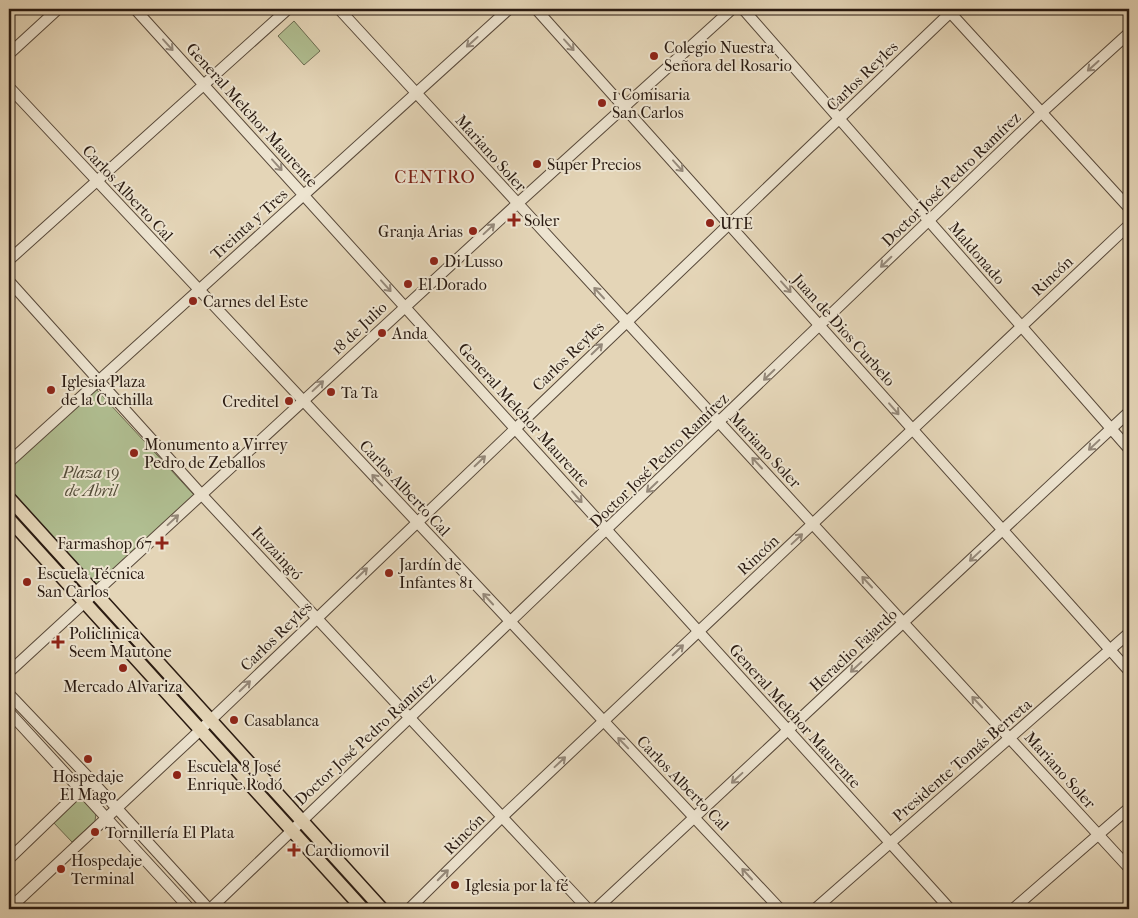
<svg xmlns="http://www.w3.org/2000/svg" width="1138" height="918" font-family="'IM FELL French Canon',serif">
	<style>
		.green { fill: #b0be91; stroke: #6c6c51 }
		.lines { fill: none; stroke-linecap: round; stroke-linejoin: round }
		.minor-casing { stroke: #58493a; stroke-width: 12 }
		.major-casing { stroke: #291a11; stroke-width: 15 }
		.minor { stroke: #ede4d0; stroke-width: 10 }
		.major { stroke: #e4d5b7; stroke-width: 12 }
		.oneway { stroke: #95897a }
		.poi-dot { fill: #8f2418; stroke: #ede4d0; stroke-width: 2 }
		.labels { text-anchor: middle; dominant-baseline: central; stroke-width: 4; stroke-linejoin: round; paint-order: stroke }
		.poi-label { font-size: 16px; fill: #291a11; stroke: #ede4d0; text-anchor: start }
		.street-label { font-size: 16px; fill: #291a11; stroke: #ede4d0 }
		.park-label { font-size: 16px; font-style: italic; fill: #524b37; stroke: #ede4d0 }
		.neighbourhood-label { font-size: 18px; letter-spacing: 1px; fill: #7a1f14; stroke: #ede4d0 }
	</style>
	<rect width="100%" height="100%" fill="#e4d5b7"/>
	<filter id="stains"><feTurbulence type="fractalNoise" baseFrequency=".004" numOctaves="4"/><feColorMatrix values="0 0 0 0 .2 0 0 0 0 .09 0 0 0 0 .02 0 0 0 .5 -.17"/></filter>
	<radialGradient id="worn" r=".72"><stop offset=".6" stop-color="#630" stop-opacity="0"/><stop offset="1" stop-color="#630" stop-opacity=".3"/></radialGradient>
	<!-- green -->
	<g class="green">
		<polygon points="294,21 320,51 304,65 278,36"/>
		<polygon points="95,388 194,495 97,585 9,488 9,466"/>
		<polygon points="97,603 190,706 185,704 108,619 105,619 95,605"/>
		<polygon points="210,726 291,817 290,818 206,730"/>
		<polygon points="80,796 96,813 95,821 72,842 53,822"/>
		<polygon points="305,831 376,909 371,909 303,834"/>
	</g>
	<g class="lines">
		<defs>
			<g id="minor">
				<polyline points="135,9 950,909"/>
				<polyline points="339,9 1129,868"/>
				<polyline points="536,9 1129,671"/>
				<polyline points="743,9 1129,449"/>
				<polyline points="947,9 1129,208"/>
				<polyline points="9,54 58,9"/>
				<polyline points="9,87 780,909"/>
				<polyline points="9,260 288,9"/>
				<polyline points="9,281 201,494 588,909"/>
				<polyline points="9,462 509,9"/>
				<polyline points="9,672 517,204 732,9"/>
				<polyline points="9,694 91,780 209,909"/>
				<polyline points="9,712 190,909"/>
				<polyline points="9,859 91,780"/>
				<polyline points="9,909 193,737 954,9"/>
				<polyline points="210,909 1041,113 1129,33"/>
				<polyline points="409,909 501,818 1129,225"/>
				<polyline points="596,909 1129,412"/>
				<polyline points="815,909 1129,633"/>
				<polyline points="1013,909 1129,808"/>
			</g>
			<g id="major">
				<polyline points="9,498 382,909"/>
				<polyline points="9,519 363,909"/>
			</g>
		</defs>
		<!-- minor casing -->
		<use href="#minor" class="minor-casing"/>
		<!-- major casing -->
		<use href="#major" class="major-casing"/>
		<!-- minor -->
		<use href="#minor" class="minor"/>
		<!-- major -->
		<use href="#major" class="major"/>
	</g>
	<!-- one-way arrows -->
	<defs><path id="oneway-shaft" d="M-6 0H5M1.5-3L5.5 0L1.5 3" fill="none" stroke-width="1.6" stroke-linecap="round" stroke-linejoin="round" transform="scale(1.25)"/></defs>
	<g class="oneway">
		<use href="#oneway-shaft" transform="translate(472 42) rotate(138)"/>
		<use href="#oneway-shaft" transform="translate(168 45) rotate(48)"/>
		<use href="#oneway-shaft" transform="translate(569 45) rotate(48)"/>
		<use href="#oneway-shaft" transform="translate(1093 66) rotate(138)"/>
		<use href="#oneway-shaft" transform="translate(277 165) rotate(48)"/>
		<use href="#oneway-shaft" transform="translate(678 166) rotate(48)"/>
		<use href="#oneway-shaft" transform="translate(489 229) rotate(-43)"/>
		<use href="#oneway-shaft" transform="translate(886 262) rotate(136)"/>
		<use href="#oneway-shaft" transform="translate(386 286) rotate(48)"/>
		<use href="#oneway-shaft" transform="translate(786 287) rotate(48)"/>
		<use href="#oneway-shaft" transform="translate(599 293) rotate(-133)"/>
		<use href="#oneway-shaft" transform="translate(597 349) rotate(-44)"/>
		<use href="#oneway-shaft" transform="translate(769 375) rotate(136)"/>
		<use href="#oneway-shaft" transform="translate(318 386) rotate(-43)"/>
		<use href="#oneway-shaft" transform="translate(894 409) rotate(49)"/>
		<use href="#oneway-shaft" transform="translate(1094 445) rotate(137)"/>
		<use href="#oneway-shaft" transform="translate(480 461) rotate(-44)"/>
		<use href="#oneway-shaft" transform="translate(757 463) rotate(-133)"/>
		<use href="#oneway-shaft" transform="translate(377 480) rotate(-133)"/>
		<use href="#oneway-shaft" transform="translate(652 487) rotate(136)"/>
		<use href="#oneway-shaft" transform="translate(577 497) rotate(48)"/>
		<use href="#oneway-shaft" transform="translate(173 520) rotate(-43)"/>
		<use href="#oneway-shaft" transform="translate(797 539) rotate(-43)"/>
		<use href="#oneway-shaft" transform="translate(975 556) rotate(137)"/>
		<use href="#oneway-shaft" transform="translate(362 573) rotate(-44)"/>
		<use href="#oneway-shaft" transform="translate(867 582) rotate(-133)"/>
		<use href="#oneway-shaft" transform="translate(488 599) rotate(-133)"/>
		<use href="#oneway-shaft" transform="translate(678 650) rotate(-44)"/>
		<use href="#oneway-shaft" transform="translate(856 667) rotate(137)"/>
		<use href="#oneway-shaft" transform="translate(245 686) rotate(-44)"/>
		<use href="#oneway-shaft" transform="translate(977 702) rotate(-133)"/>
		<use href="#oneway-shaft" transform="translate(623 743) rotate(-134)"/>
		<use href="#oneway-shaft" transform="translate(560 762) rotate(-43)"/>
		<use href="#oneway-shaft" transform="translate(737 778) rotate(137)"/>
		<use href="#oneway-shaft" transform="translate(747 874) rotate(-133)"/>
		<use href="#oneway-shaft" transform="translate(443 875) rotate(-45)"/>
	</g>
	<!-- markers -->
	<g class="poi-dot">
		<circle cx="654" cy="56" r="5"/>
		<circle cx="602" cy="103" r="5"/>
		<circle cx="537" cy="164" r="5"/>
		<path d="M511.5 212.5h5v5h5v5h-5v5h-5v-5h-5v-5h5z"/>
		<circle cx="710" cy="223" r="5"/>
		<circle cx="473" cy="231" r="5"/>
		<circle cx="434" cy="261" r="5"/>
		<circle cx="408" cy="284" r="5"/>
		<circle cx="193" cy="301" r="5"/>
		<circle cx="382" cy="333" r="5"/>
		<circle cx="51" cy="390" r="5"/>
		<circle cx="331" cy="392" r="5"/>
		<circle cx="289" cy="401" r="5"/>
		<circle cx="134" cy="453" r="5"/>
		<path d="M159.5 535.5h5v5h5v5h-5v5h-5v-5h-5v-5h5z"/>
		<circle cx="389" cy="573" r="5"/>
		<circle cx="27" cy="582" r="5"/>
		<path d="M55.5 634.5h5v5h5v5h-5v5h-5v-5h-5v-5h5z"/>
		<circle cx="123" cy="668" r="5"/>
		<circle cx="234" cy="720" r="5"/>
		<circle cx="88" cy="759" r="5"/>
		<circle cx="177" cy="775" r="5"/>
		<circle cx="95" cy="832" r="5"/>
		<path d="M291.5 842.5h5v5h5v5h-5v5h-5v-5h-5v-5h5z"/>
		<circle cx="61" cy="869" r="5"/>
		<circle cx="455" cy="885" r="5"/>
	</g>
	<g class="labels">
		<!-- poi labels -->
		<g class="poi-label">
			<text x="664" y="47">Colegio Nuestra<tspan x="664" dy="18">Señora del Rosario</tspan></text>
			<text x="612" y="94">1 Comisaria<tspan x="612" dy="18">San Carlos</tspan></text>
			<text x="547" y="164">Super Precios</text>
			<text x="524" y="220">Soler</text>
			<text x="720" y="223">UTE</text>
			<text x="463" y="231" text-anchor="end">Granja Arias</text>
			<text x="444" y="261">Di Lusso</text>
			<text x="418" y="284">El Dorado</text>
			<text x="203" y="301">Carnes del Este</text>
			<text x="392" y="333">Anda</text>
			<text x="61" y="381">Iglesia Plaza<tspan x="61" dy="18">de la Cuchilla</tspan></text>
			<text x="341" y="392">Ta Ta</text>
			<text x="279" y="401" text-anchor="end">Creditel</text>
			<text x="144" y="444">Monumento a Virrey<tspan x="144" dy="18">Pedro de Zeballos</tspan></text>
			<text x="152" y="543" text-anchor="end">Farmashop 67</text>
			<text x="399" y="564">Jardín de<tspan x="399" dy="18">Infantes 81</tspan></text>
			<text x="37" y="573">Escuela Técnica<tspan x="37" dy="18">San Carlos</tspan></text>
			<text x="69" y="633">Policlinica<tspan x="69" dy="18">Seem Mautone</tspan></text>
			<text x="123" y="686" text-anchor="middle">Mercado Alvariza</text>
			<text x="244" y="720">Casablanca</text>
			<text x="187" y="766">Escuela 8 José<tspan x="187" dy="18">Enrique Rodó</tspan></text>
			<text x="88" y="776" text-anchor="middle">Hospedaje<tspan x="88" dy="18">El Mago</tspan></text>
			<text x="105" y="832">Tornillería El Plata</text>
			<text x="305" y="850">Cardiomovil</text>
			<text x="71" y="860">Hospedaje<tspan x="71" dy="18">Terminal</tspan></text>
			<text x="465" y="885">Iglesia por la fé</text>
		</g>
		<!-- street labels -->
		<g class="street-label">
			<text transform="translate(862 76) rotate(-44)">Carlos Reyles</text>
			<text transform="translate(252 115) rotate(48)">General Melchor Maurente</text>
			<text transform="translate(491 153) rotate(48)">Mariano Soler</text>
			<text transform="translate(951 179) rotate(-44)">Doctor José Pedro Ramírez</text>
			<text transform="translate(128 193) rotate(47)">Carlos Alberto Cal</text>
			<text transform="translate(249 224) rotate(-42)">Treinta y Tres</text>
			<text transform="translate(977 253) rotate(49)">Maldonado</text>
			<text transform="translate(1052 276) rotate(-43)">Rincón</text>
			<text transform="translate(359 328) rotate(-43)">18 de Julio</text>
			<text transform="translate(844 330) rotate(48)">Juan de Dios Curbelo</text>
			<text transform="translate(568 356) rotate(-44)">Carlos Reyles</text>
			<text transform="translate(524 415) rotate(48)">General Melchor Maurente</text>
			<text transform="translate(765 450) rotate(47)">Mariano Soler</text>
			<text transform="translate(659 460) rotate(-44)">Doctor José Pedro Ramírez</text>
			<text transform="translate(405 488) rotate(47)">Carlos Alberto Cal</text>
			<text transform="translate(277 553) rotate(47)">Ituzaingó</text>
			<text transform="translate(758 555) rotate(-43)">Rincón</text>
			<text transform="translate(276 636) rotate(-44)">Carlos Reyles</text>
			<text transform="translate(853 650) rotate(-43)">Heraclio Fajardo</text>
			<text transform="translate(795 716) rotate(48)">General Melchor Maurente</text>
			<text transform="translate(365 739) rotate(-43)">Doctor José Pedro Ramírez</text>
			<text transform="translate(962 760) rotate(-41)">Presidente Tomás Berreta</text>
			<text transform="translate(1060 770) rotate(48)">Mariano Soler</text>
			<text transform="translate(683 783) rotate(46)">Carlos Alberto Cal</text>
			<text transform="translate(464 834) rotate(-45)">Rincón</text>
		</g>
		<!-- park labels -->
		<g class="park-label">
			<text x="91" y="472">Plaza 19<tspan x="91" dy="18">de Abril</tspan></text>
		</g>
		<!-- neighbourhood labels -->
		<g class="neighbourhood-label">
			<text x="435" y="177">CENTRO</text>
		</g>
	</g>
	<!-- margin -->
	<rect width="1138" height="918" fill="none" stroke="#e4d5b7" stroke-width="30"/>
	<rect x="10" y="10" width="1118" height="898" fill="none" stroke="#291a11" stroke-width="2.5"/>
	<rect x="15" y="15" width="1108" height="888" fill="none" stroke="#291a11"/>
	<rect width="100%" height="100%" filter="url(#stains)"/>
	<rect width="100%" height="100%" fill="url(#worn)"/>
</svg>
